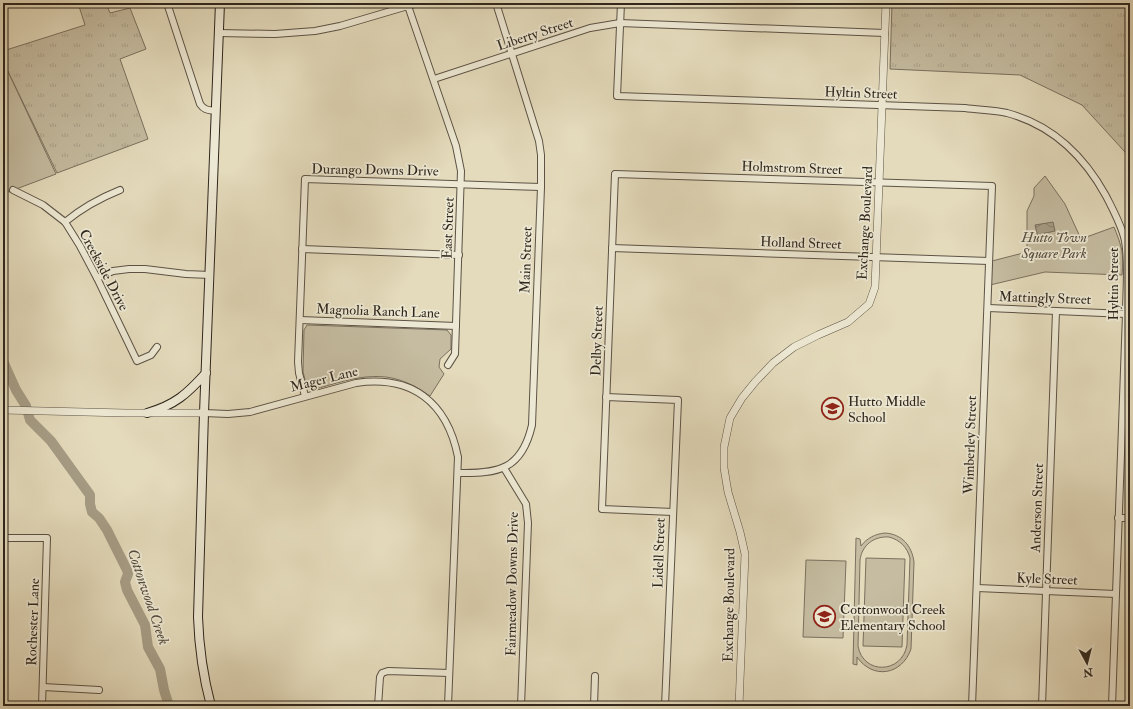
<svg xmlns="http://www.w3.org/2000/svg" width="1133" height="709" font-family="'IM FELL Double Pica',serif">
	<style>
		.grass { fill: url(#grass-tufts); stroke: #7a715f }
		.park { fill: #c5bca1; stroke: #7a715f; fill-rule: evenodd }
		.water { fill: url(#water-waves); stroke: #766d5c }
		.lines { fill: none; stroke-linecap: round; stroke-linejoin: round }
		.river { stroke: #a69d86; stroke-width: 10 }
		.minor-casing { stroke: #5c5345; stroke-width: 8 }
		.tertiary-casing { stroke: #5c5345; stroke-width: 8 }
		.secondary-casing { stroke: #2f261d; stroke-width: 10 }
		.minor { stroke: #ede8d3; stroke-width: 6 }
		.tertiary { stroke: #ede8d3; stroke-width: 7 }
		.secondary { stroke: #ede8d3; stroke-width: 8 }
		.labels { text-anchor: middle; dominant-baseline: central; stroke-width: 3.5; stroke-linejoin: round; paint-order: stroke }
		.street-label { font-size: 14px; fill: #2f261d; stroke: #ede8d3 }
		.park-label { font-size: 14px; font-style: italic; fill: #544c3e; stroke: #ede8d3 }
		.poi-label { font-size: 14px; fill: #2f261d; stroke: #ede8d3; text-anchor: start }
		.water-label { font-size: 15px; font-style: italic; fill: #534a3c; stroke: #ede8d3 }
	</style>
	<defs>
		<pattern id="grass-tufts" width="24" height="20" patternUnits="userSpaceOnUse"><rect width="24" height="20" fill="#c5bca1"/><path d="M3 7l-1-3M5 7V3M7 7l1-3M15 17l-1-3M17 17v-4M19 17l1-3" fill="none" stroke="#aaa18a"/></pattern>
		<pattern id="water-waves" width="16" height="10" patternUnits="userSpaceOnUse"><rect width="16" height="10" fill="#a69d86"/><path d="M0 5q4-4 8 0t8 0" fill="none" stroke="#88806d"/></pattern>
	</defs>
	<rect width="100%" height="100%" fill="#e4dbbc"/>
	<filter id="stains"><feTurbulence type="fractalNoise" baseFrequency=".005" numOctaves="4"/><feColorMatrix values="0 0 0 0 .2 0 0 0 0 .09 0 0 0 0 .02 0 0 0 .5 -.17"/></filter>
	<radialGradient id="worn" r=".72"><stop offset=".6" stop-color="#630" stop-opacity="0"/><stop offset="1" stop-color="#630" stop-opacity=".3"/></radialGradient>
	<!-- grass -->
	<g class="grass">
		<polygon points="78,3 106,3 110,13 130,8 146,49 120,59 148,139 57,173 3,61 3,51 85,25"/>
		<polygon points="892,3 1130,3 1130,162 1125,152 1082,105 1020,75 890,69"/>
	</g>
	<!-- park -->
	<g class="park">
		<polygon points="3,61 56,174 3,194"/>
		<path d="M 1045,176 L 1065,204 L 1081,239 L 1114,227 C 1122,247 1124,253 1122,275 L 1045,272 L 990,285 L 992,261 L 1027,252 L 1027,211 L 1034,196 L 1034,188 Z"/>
		<path d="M 307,325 L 447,330 L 451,335 L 451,349 L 440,359 L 439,367 L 444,374 L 430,396 C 387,365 359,377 312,390 L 307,387 L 303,372 L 304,330 Z"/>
		<path d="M 885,533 C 902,534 912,546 914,562 L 911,649 C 902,675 873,680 857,657 L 857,665 L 853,664 L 856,538 L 860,539 L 861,546 C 867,538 875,534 885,533 ZM 889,537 C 900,540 907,547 910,558 L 907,645 C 902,674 863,675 858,646 L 860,560 C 862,545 874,536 889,537 Z"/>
		<polygon points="866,558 905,559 902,647 863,646"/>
		<polygon points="806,560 846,561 843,638 803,637"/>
	</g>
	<!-- water -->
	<polygon class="water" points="1053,222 1055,231 1041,234 1041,236 1038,237 1035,225"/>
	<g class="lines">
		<!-- river -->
		<polyline class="river" points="3,361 16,390 26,406 30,420 51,441 90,495 90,504 92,512 99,518 107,530 127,570 128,574 125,582 127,590 145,625 148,647 160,669 164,690 169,706"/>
		<defs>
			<g id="minor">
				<path d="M 167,3 L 200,104 C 204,110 208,110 215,111"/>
				<polyline points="407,3 456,146 461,171 455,354 448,365"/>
				<path d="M 621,3 L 617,96 L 965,108 C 979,110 994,110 1007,113 C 1052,125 1084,156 1106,196 C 1113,210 1122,226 1125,241 C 1129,264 1126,290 1126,314 L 1112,706"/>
				<polyline points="219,33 275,34 315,31 340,26 418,3"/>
				<polyline points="434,79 590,28 620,23 885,33"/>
				<polyline points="13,190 43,205 65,222 80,246 97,278 137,361 151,355 157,347"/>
				<path d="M 65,222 C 82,208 100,198 120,190"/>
				<polyline points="612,248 989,261"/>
				<polyline points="302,249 459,255"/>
				<polyline points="97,278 113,271 129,269 145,269 186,274 210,275"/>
				<polyline points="988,308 1126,314"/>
				<polyline points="300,320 456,326"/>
				<polyline points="305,396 299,373 298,362 305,179 541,187"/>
				<polyline points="606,397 678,400 665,706"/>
				<path d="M 204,413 L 228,414 L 250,412 L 356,383 C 412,375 447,402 458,457 L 448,706"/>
				<polyline points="504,468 526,504 528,523 521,706"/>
				<path d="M 458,473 C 499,474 522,469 532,425 L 541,187 L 541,155 L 539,141 L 496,3"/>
				<polyline points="673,512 602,509 615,174 992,186 972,706"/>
				<polyline points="1118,518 1130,518"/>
				<polyline points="3,538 47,538 42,706"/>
				<polyline points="977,588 1116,594"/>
				<polyline points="43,687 99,690"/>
				<polyline points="378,706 380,677 382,673 388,671 449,673"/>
				<polyline points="594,706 595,676"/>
				<polyline points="1042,706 1056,311"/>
			</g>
			<g id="tertiary">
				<polyline points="3,410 126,413 204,413"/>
				<polyline points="739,706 745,554 740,532 728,492 724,468 724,447 730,418 742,398 755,382 773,363 794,347 818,335 848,322 869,304 875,287 886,3"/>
			</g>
			<g id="secondary">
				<path d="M 147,413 C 175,405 187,394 206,373"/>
				<path d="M 211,706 C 203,676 199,647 198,617 L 204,413 L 220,3"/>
			</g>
		</defs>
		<!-- minor casing -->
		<use href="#minor" class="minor-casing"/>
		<!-- tertiary casing -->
		<use href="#tertiary" class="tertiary-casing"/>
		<!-- secondary casing -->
		<use href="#secondary" class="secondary-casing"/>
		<!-- minor -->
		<use href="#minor" class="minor"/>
		<!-- tertiary -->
		<use href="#tertiary" class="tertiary"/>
		<!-- secondary -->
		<use href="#secondary" class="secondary"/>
	</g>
	<!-- icons -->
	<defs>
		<symbol id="school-ring" viewBox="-11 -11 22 22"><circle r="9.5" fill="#ede8d3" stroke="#8f2418" stroke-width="1.5"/><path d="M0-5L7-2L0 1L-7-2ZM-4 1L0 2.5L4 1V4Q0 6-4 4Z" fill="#8f2418"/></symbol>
	</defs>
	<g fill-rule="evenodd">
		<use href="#school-ring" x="820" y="396" width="25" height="25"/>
		<use href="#school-ring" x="812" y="604" width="25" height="25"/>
	</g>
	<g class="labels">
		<!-- street labels -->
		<g class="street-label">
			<text transform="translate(535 34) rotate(-18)">Liberty Street</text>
			<text transform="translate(861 93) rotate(2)">Hyltin Street</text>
			<text transform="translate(792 168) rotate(2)">Holmstrom Street</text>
			<text transform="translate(375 170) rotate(1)">Durango Downs Drive</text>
			<text transform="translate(865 223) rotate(-87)">Exchange Boulevard</text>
			<text transform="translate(448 228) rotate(-88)">East Street</text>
			<text transform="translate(801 243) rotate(2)">Holland Street</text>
			<text transform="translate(526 260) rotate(-88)">Main Street</text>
			<text transform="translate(104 270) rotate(62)">Creekside Drive</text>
			<text transform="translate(1113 284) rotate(-90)">Hyltin Street</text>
			<text transform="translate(1045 298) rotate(2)">Mattingly Street</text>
			<text transform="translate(378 311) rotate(2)">Magnolia Ranch Lane</text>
			<text transform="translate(597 341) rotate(-88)">Delby Street</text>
			<text transform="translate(324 379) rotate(-14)">Mager Lane</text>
			<text transform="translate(970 445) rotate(-88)">Wimberley Street</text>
			<text transform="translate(1037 508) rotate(-88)">Anderson Street</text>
			<text transform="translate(659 553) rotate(-88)">Lidell Street</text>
			<text transform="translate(1047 579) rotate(2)">Kyle Street</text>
			<text transform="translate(512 584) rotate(-89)">Fairmeadow Downs Drive</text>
			<text transform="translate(729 605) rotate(-89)">Exchange Boulevard</text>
			<text transform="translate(33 622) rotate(-88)">Rochester Lane</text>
		</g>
		<!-- park labels -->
		<g class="park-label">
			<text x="1054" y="237">Hutto Town<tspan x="1054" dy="16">Square Park</tspan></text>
		</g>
		<!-- poi labels -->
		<g class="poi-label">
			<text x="848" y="401">Hutto Middle<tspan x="848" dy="16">School</tspan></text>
			<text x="840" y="609">Cottonwood Creek<tspan x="840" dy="16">Elementary School</tspan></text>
		</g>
		<!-- water labels -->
		<g class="water-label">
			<text transform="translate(148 597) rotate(71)">Cottonwood Creek</text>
		</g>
	</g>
	<!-- margin -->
	<rect width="1133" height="709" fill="none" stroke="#e4dbbc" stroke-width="16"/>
	<rect x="4" y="4" width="1125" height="701" fill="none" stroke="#2f261d" stroke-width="2"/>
	<rect x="8" y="8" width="1117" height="693" fill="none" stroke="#2f261d"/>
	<!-- north arrow -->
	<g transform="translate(1087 663) rotate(173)" stroke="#ede8d3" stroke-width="3" paint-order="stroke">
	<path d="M0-3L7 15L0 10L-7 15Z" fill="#2f261d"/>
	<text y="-6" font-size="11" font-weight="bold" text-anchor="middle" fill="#2f261d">N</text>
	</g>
	<rect width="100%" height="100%" filter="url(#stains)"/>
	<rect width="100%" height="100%" fill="url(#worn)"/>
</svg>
